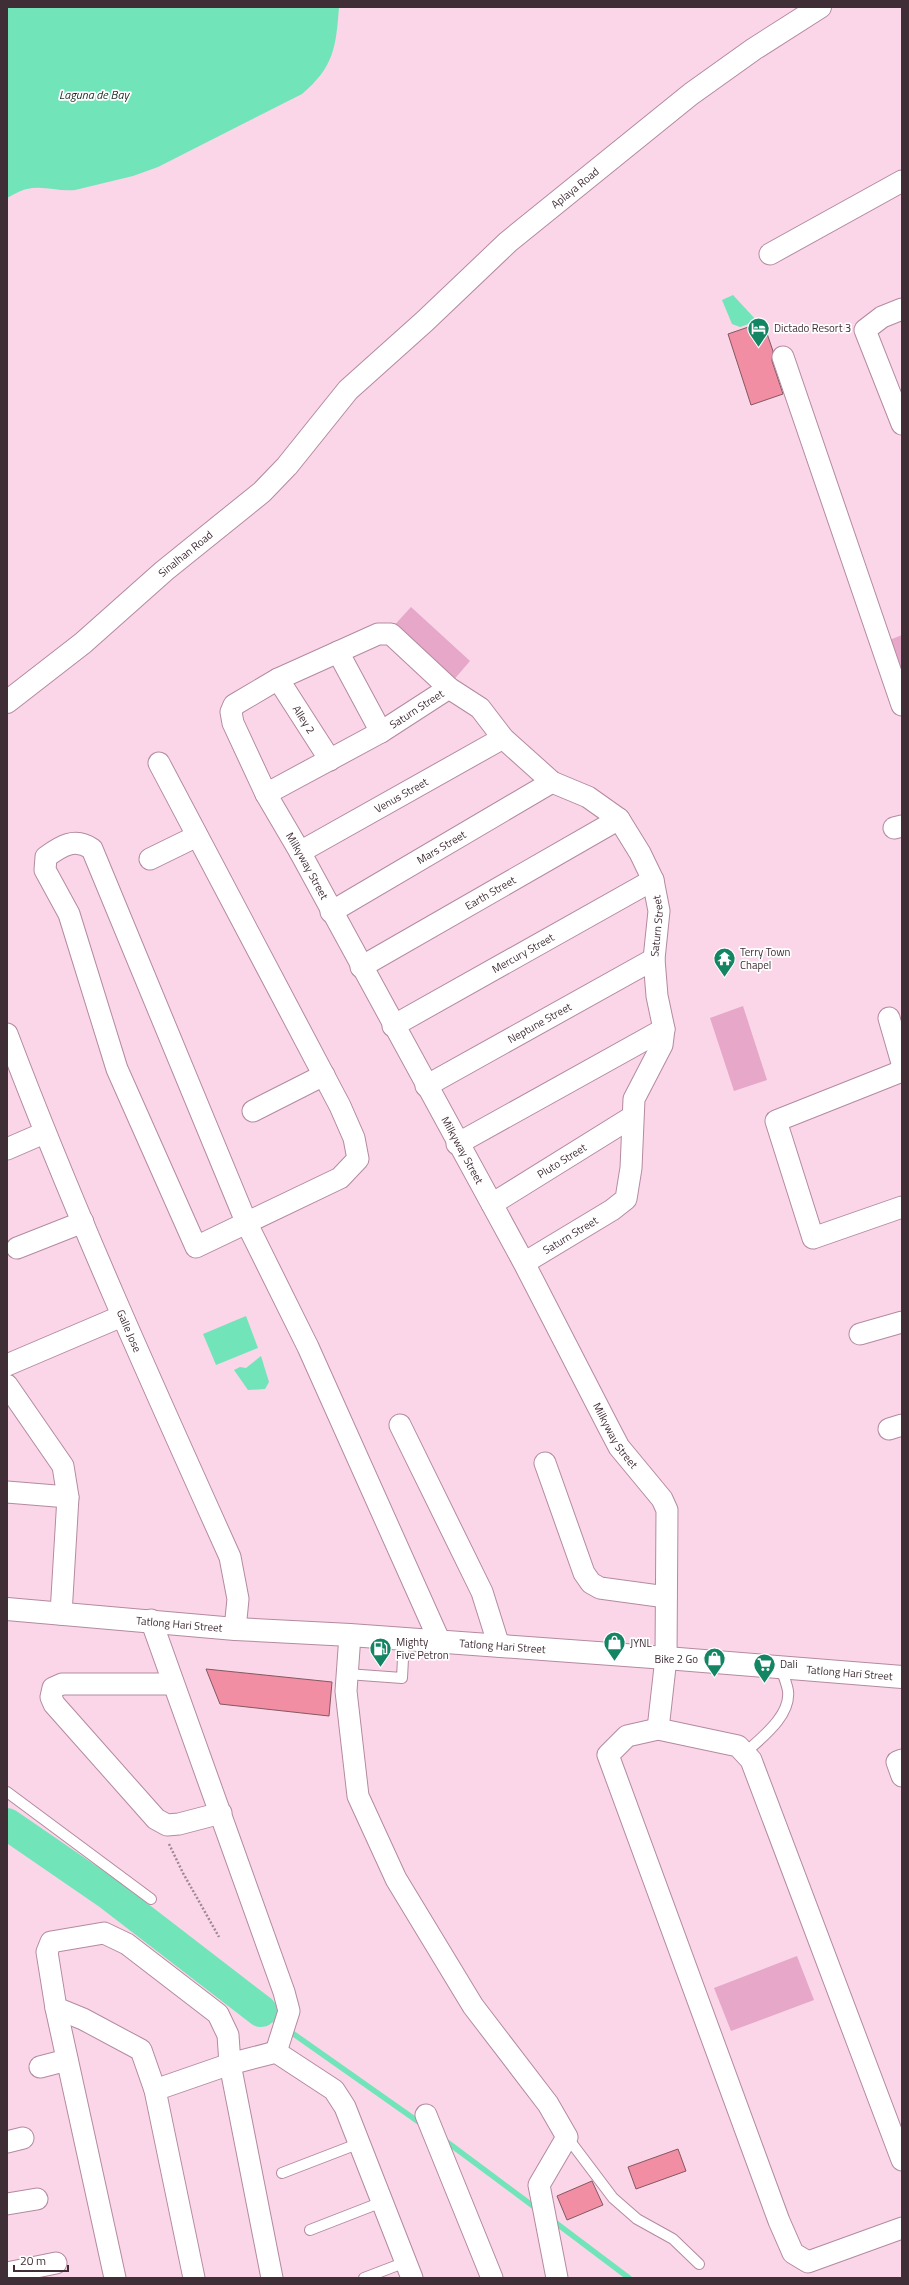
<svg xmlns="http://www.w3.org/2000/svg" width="909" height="2285" font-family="'Titillium Web',sans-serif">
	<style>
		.green { fill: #e6a7c8 }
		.water { fill: #72e4b9 }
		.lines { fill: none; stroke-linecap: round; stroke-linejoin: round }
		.stream { stroke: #72e4b9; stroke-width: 5.5 }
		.river { stroke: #72e4b9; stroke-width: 32 }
		.building { fill: #f18ea3; stroke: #835860 }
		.lane-casing { stroke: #b48aa0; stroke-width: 12 }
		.street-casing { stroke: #b48aa0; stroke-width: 23 }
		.secondary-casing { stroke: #b48aa0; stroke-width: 24 }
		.path { stroke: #a18694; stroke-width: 2.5; stroke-dasharray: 2 2; stroke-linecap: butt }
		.lane { stroke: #fff; stroke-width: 10 }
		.street { stroke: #fff; stroke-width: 21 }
		.secondary { stroke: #fff; stroke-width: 22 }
		.labels { text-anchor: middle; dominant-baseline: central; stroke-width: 3.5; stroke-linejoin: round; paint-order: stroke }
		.street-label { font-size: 11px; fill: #402e37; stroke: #fff }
		.poi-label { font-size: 11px; fill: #402e37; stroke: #fff; text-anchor: start }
		.water-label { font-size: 12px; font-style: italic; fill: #1a2e26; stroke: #fff }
	</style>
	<rect width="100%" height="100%" fill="#fad6e8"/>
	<!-- green -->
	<g class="green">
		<polygon points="411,607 470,661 451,683 391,629"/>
		<polygon points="902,635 902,686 887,641"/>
		<polygon points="743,1006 767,1080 734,1091 710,1018"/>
		<polygon points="797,1956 814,2000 731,2031 714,1988"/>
	</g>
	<!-- water -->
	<g class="water">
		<path d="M 7,7 L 339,7 C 336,47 334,67 302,94 L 158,167 L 133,176 L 75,190 C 59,192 43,185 27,189 C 21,190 13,195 7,198 Z"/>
		<polygon points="733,295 757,321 740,327 732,324 722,300"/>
		<polygon points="246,1316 258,1348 216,1365 203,1334"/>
		<polygon points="261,1356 269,1382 265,1389 248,1390 234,1370 240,1367 246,1368"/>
	</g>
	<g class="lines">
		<!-- stream -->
		<g class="stream">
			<polyline points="261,2011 281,2025"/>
			<polyline points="288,2030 423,2125"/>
			<polyline points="443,2139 537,2209"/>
			<polyline points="552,2220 629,2278"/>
		</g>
		<!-- river -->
		<polyline class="river" points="7,1824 109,1894 261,2011"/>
	</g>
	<!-- building -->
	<g class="building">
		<polygon points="763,322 773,351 772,361 783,394 751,405 728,334"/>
		<polygon points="206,1669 332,1682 329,1716 220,1704"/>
		<polygon points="678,2149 686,2171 636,2189 628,2167"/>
		<polygon points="592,2181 603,2205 567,2220 557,2196"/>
	</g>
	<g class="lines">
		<defs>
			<g id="lane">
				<polyline points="347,1674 402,1678 404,1639"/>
				<path d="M 745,1753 C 761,1738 791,1716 788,1691 C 787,1684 783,1675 781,1668"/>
				<polyline points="7,1792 151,1899"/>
				<polyline points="567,2137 613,2198 637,2219 673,2239 699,2264"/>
				<polyline points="282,2173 360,2143"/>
				<polyline points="310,2230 382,2202"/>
				<polyline points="364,2278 406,2262"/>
			</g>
			<g id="street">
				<polyline points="770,254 902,181"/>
				<polyline points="902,309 882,317 865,330 902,424"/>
				<polyline points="783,357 902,705"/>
				<polyline points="338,652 381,732"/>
				<path id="s1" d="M 278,679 L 330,760"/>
				<path d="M 159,763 L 340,1106 L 354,1138 L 358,1159 L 340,1178 L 196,1247 L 117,1069 L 69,914 L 45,870 L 46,857 C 61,846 75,837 92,849 L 247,1224 L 308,1347 L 440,1642"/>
				<path id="s2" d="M 266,794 L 381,732 L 449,688"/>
				<polyline points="894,828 902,826"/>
				<path id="s3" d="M 300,852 L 503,738"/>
				<polyline points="150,859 197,836"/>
				<path id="s4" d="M 331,912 L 552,782"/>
				<path id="s5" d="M 361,967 L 619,819"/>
				<polyline points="889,1018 902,1063"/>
				<path id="s6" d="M 393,1026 L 653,880"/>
				<path id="s7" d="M 7,1034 C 74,1211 152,1384 230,1557 L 238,1599 L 235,1629"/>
				<polyline points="902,1071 776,1121 813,1238 902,1207"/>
				<path id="s8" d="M 426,1086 L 654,959"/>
				<polyline points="253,1111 324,1075"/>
				<polyline points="457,1144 664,1029"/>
				<polyline points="7,1149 44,1133"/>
				<path id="s9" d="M 492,1204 L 632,1117"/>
				<polyline points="17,1248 83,1222"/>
				<path id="s10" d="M 524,1263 L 612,1210 L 626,1199 L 631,1168 L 634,1099 L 662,1045 L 664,1029 L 657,996 L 654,959 L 659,911 L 653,880 L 640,853 L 619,819 L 588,797 L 552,782 L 503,738 L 480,708 L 449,688 L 391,634 L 378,634 L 278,679 L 234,705 L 231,712 L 233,723 L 266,794 L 300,852 L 524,1263 L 608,1426 L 619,1447 L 662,1499 L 667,1510 L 666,1658 L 658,1729"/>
				<polyline points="860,1334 902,1322"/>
				<polyline points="7,1365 122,1316"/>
				<polyline points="7,1385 63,1466 68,1497 61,1614"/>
				<polyline points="400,1425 482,1592 499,1646"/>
				<polyline points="889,1429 902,1425"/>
				<polyline points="545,1463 584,1573 591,1583 600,1588 666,1597"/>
				<polyline points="7,1492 68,1497"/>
				<polyline points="151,1620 284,1992 289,2011 276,2052"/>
				<polyline points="350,1635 346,1691 358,1796 396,1879 473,2006 548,2104 567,2137 539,2185 557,2278"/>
				<polyline points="173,1684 62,1684 53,1688 51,1697 54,1704 156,1819 167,1825 179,1824 221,1813"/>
				<polyline points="902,1760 897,1762 902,1776"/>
				<polyline points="56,2008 83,2019 141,2050 155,2090 194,2278"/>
				<polyline points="40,2067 67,2060"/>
				<polyline points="155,2090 230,2064 276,2052 334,2090 345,2107 412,2278"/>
				<polyline points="426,2115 492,2278"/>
				<polyline points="7,2142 23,2138"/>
				<polyline points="902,2160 751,1760 738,1746 658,1729 627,1736 608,1755 779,2221 793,2253 808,2262 902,2228"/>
				<polyline points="7,2204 37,2199"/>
				<polyline points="7,2273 56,2263"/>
				<polyline points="115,2278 56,2008 47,1952 51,1942 104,1933 127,1944 218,2014 228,2035 230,2064 272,2278"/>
			</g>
			<g id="secondary">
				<path id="s11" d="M 7,702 L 83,643 L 164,571 L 262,492 L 287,466 L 348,390 L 425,321 L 508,242 L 691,94 L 754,49 L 820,7"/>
				<path id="s12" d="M 7,1609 L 235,1629 L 350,1635 L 666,1658 L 902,1677"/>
			</g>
		</defs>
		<!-- lane casing -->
		<use href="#lane" class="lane-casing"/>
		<!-- street casing -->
		<use href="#street" class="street-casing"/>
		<!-- secondary casing -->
		<use href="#secondary" class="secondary-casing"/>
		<!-- path -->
		<polyline class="path" points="169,1844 183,1873 219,1937"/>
		<!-- lane -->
		<use href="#lane" class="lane"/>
		<!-- street -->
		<use href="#street" class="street"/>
		<!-- secondary -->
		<use href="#secondary" class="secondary"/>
	</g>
	<!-- icons -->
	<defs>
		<symbol id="hotel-pin" viewBox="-11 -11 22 30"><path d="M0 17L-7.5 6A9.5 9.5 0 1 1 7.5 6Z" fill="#148563" stroke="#fff"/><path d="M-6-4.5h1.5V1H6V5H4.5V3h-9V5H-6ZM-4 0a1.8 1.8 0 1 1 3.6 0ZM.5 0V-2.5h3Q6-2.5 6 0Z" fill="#fff"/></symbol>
		<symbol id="temple-pin" viewBox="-11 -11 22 30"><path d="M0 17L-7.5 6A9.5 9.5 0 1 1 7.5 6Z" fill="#148563" stroke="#fff"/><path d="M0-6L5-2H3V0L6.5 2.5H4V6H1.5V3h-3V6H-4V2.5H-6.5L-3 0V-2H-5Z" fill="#fff"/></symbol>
		<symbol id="shop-pin" viewBox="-11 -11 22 30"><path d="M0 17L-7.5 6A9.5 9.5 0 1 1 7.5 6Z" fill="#148563" stroke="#fff"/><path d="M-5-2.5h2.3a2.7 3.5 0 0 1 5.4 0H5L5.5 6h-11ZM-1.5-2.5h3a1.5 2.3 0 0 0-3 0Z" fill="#fff"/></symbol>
		<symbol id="fuel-pin" viewBox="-11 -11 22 30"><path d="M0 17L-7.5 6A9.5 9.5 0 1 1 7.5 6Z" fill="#148563" stroke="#fff"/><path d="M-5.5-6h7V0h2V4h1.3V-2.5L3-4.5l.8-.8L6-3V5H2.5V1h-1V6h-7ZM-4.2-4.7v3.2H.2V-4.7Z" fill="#fff"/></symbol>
		<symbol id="supermarket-pin" viewBox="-11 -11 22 30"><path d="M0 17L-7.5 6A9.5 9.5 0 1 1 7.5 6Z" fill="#148563" stroke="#fff"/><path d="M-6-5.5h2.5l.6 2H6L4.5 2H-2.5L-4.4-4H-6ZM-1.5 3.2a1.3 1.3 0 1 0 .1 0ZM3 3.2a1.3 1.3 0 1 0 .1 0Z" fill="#fff"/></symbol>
	</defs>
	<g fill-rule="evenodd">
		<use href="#hotel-pin" x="746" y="316" width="25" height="34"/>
		<use href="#temple-pin" x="712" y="946" width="25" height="34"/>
		<use href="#shop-pin" x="602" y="1630" width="25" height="34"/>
		<use href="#fuel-pin" x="368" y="1636" width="25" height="34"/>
		<use href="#shop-pin" x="702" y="1646" width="25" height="34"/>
		<use href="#supermarket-pin" x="752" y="1652" width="25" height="34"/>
	</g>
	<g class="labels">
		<!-- street labels -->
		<g class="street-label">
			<text stroke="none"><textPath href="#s11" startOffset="768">Aplaya Road</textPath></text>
			<text stroke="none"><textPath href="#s11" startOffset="232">Sinalhan Road</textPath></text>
			<text stroke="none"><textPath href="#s2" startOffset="173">Saturn Street</textPath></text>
			<text stroke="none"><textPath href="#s1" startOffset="48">Alley 2</textPath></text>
			<text stroke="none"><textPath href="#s3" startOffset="116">Venus Street</textPath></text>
			<text stroke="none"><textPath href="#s4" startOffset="128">Mars Street</textPath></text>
			<text stroke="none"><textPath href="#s10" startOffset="1169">Milkyway Street</textPath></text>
			<text stroke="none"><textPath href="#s5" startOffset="149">Earth Street</textPath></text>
			<text stroke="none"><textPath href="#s10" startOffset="402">Saturn Street</textPath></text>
			<text stroke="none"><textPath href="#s6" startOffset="149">Mercury Street</textPath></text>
			<text stroke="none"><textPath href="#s8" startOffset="130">Neptune Street</textPath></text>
			<text stroke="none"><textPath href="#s10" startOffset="1493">Milkyway Street</textPath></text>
			<text stroke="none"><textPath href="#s9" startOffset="82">Pluto Street</textPath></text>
			<text stroke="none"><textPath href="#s10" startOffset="54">Saturn Street</textPath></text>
			<text stroke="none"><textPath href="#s7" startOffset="321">Galle Jose</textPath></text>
			<text stroke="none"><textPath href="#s10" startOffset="1817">Milkyway Street</textPath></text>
			<text stroke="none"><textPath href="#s12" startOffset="173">Tatlong Hari Street</textPath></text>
			<text stroke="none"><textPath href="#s12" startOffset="497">Tatlong Hari Street</textPath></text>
			<text stroke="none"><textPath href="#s12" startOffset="845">Tatlong Hari Street</textPath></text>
		</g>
		<!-- poi labels -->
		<g class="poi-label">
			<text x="774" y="328">Dictado Resort 3</text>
			<text x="740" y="952">Terry Town<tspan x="740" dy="13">Chapel</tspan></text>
			<text x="396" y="1642">Mighty<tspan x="396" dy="13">Five Petron</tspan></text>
			<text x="630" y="1643">JYNL</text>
			<text x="698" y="1659" text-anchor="end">Bike 2 Go</text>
			<text x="780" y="1664">Dali</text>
		</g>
		<!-- water labels -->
		<g class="water-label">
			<text x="94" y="94">Laguna de Bay</text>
		</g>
	</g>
	<!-- border -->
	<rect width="909" height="2285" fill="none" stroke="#402e37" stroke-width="16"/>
	<!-- scale -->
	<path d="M14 2265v6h54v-6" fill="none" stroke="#402e37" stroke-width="2"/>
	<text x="20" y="2265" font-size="12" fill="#402e37" stroke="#ffffff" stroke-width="3" paint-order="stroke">20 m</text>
</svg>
